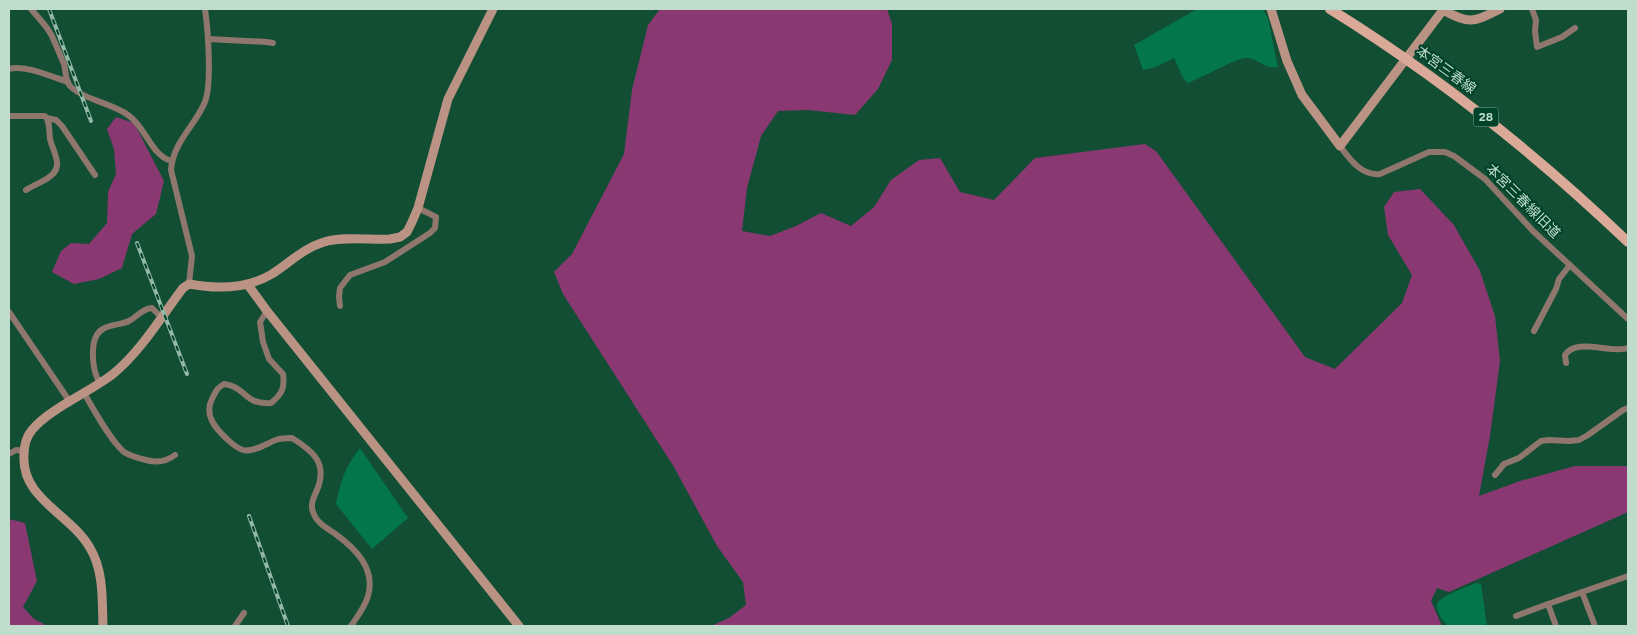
<svg xmlns="http://www.w3.org/2000/svg" width="1637" height="635" font-family="Figtree,'Noto Sans JP',sans-serif">
	<style>
		.green { fill: #8a3871 }
		.water { fill: #03764e }
		.lines { fill: none; stroke-linecap: round; stroke-linejoin: round }
		.street { stroke: #8f776e; stroke-width: 6 }
		.secondary { stroke: #ba9385; stroke-width: 9 }
		.primary { stroke: #daa997; stroke-width: 10 }
		.rail-casing { stroke: #94b8a6; stroke-width: 4 }
		.rail { stroke: #01432a; stroke-width: 2; stroke-dasharray: 5.5; stroke-linecap: butt }
		.labels { text-anchor: middle; dominant-baseline: central; stroke-width: 4; stroke-linejoin: round; paint-order: stroke }
		.shield { fill: #01432a; stroke: #87ae9b; stroke-width: 1 }
		.shield-label { font-size: 12px; font-weight: bold; fill: #c0dccc }
		.street-label { font-size: 14px; fill: #c0dccc; stroke: #01432a }
	</style>
	<rect width="100%" height="100%" fill="#124e34"/>
	<!-- green -->
	<g class="green">
		<polygon points="660,9 887,9 892,24 892,60 878,89 855,115 808,110 778,111 761,136 747,188 742,231 770,236 796,226 821,213 851,226 874,207 891,180 919,160 940,158 960,192 994,200 1035,158 1145,144 1156,151 1305,357 1335,369 1402,303 1412,275 1388,235 1384,207 1394,192 1420,189 1454,225 1480,271 1495,316 1500,361 1490,436 1479,496 1520,481 1575,466 1626,466 1628,468 1628,512 1449,592 1437,588 1431,601 1442,626 711,626 729,618 746,605 743,582 717,546 674,467 563,294 554,272 572,254 624,154 632,90 648,25"/>
		<polygon points="116,117 134,123 164,181 156,214 132,234 122,268 99,279 74,284 52,272 61,251 71,243 89,244 107,223 108,192 116,174 114,149 107,129"/>
		<polygon points="9,519 25,523 37,581 23,607 34,619 48,626 9,626"/>
	</g>
	<!-- water -->
	<g class="water">
		<path d="M 1197,9 L 1263,9 L 1268,18 L 1278,67 C 1264,70 1259,58 1246,58 C 1237,58 1201,78 1188,83 L 1183,78 L 1174,58 L 1156,67 L 1143,70 L 1134,45 Z"/>
		<path d="M 360,448 L 408,518 L 372,549 L 336,504 C 341,480 345,467 360,448 Z"/>
		<path d="M 1476,583 L 1481,584 L 1487,626 L 1448,626 C 1444,622 1435,611 1437,604 C 1439,596 1468,587 1476,583 Z"/>
	</g>
	<g class="lines">
		<!-- street -->
		<g class="street">
			<path d="M 31,9 C 40,20 50,29 55,43 C 58,50 61,57 64,64 C 66,71 65,80 70,86 C 84,100 112,103 128,115 C 146,127 150,154 171,161"/>
			<polyline points="1532,9 1536,20 1535,31 1537,47 1562,37 1575,28"/>
			<polyline points="208,39 267,42 273,43"/>
			<path d="M 9,69 C 24,64 52,77 68,82"/>
			<path d="M 9,116 L 45,116 C 50,121 49,131 50,139 C 52,147 56,154 57,162 C 59,178 36,183 26,190"/>
			<polyline points="47,118 56,120 62,126 95,175"/>
			<path d="M 1340,146 C 1350,160 1362,176 1380,174 L 1429,152 L 1445,152 L 1454,156 L 1485,179 L 1533,231 L 1628,319"/>
			<path d="M 189,284 L 192,256 L 171,170 C 173,142 195,126 205,102 C 212,84 208,29 205,9"/>
			<polyline points="340,306 339,297 340,288 350,275 385,262 430,233 435,228 436,217 418,208"/>
			<path d="M 267,311 L 260,322 L 263,342 L 269,359 L 283,374 C 285,388 282,394 271,403 C 243,405 247,387 224,384 C 217,388 216,391 212,399 C 204,415 215,428 227,439 C 231,443 237,448 243,450 C 253,453 267,443 276,440 C 281,438 287,438 292,438 C 313,451 328,463 317,490 C 314,497 310,504 313,512 C 316,522 326,528 334,533 C 355,548 376,568 368,596 C 365,607 357,617 351,626"/>
			<polyline points="9,312 70,402"/>
			<polyline points="1534,331 1556,289 1559,279 1570,265"/>
			<path d="M 1566,363 L 1565,355 C 1576,337 1611,354 1628,348"/>
			<path d="M 100,383 C 92,371 88,337 103,329 C 111,324 121,325 129,321 C 137,317 143,308 152,308 L 161,317"/>
			<path d="M 84,393 C 94,410 110,440 124,452 C 130,456 138,458 146,460 C 157,463 166,462 175,455"/>
			<polyline points="9,454 16,450 24,451"/>
			<polyline points="1495,475 1504,464 1519,458 1541,441 1549,440 1569,441 1579,440 1588,435 1623,410 1628,408"/>
			<polyline points="1582,592 1595,626"/>
			<polyline points="1516,616 1548,604"/>
			<polyline points="235,626 244,613"/>
			<polyline points="1556,626 1548,604 1628,576"/>
		</g>
		<!-- secondary -->
		<g class="secondary">
			<path d="M 1271,9 L 1287,61 L 1302,95 L 1340,146 L 1443,10 C 1470,25 1474,22 1500,9"/>
			<polyline points="248,285 267,311 519,626"/>
			<path d="M 103,626 C 102,601 104,571 90,548 C 71,514 21,499 24,455 C 24,447 26,437 32,430 C 49,409 90,392 113,374 C 141,351 161,317 183,288 L 189,284 C 216,289 247,289 272,274 C 289,263 304,248 324,242 C 341,236 371,240 390,239 L 400,237 L 407,232 L 412,222 L 418,208 L 448,99 L 493,9"/>
		</g>
		<!-- primary -->
		<path class="primary" d="M 1330,9 C 1438,76 1536,154 1628,242"/>
		<defs>
			<g id="rail">
				<polyline points="49,9 91,121"/>
				<polyline points="137,243 187,374"/>
				<polyline points="249,516 288,626"/>
			</g>
		</defs>
		<!-- rail casing -->
		<use href="#rail" class="rail-casing"/>
		<!-- rail -->
		<use href="#rail" class="rail"/>
	</g>
	<g class="labels">
		<!-- shield labels -->
		<rect class="shield" x="1473.5" y="107.5" width="25" height="19" rx="4"/>
		<g class="shield-label">
			<text x="1486" y="117">28</text>
		</g>
		<!-- street labels -->
		<g class="street-label">
			<text transform="translate(1446 70) rotate(36)">本宮三春線</text>
			<text transform="translate(1523 201) rotate(45)">本宮三春線旧道</text>
		</g>
	</g>
	<!-- border -->
	<rect width="1637" height="635" fill="none" stroke="#c0dccc" stroke-width="20"/>
</svg>
